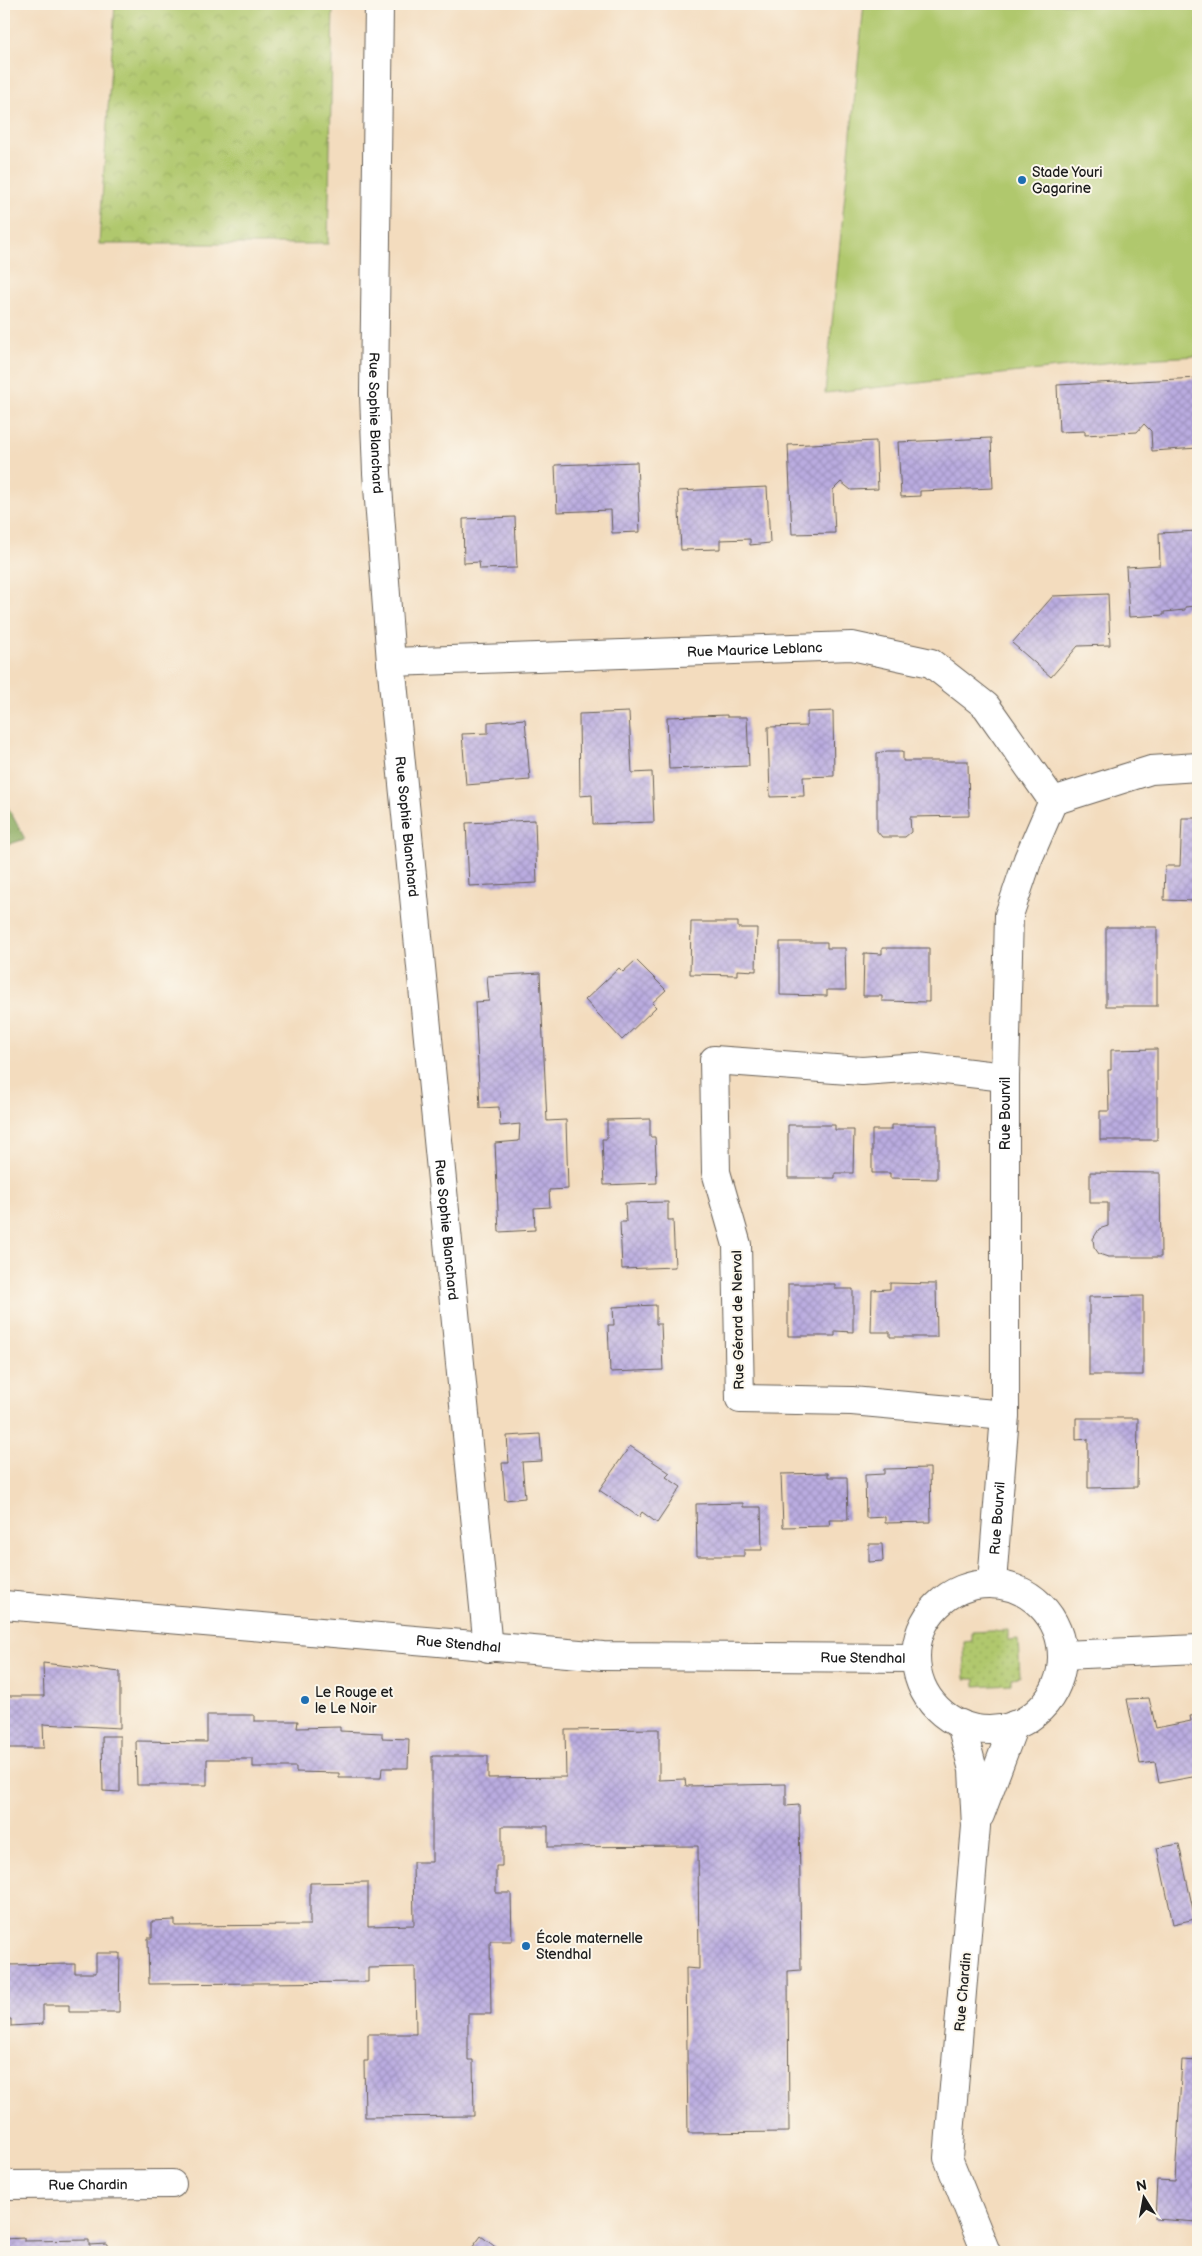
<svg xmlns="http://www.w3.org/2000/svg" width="1202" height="2256" font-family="'Balsamiq Sans',sans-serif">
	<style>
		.grass { fill: url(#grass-dots); stroke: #667244 }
		.forest { fill: url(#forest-firs); stroke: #54643e }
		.park { fill: url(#park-crowns); stroke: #667244 }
		.pitch { fill: #b0c86d; stroke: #667244 }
		.building { fill: url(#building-cross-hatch) }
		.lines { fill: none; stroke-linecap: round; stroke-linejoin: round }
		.minor-casing { stroke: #675f55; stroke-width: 30 }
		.tertiary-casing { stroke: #675f55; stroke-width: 30 }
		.minor { stroke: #fff; stroke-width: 28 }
		.tertiary { stroke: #fff; stroke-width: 28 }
		.poi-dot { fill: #1f6fb2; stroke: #fbf7ec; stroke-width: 2 }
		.labels { text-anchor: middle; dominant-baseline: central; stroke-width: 4; stroke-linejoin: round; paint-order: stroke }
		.poi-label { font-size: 14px; fill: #1c1c1c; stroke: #fbf7ec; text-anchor: start }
		.street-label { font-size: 14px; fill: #1c1c1c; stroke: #fbf7ec }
	</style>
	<defs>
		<pattern id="grass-dots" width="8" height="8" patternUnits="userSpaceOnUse" patternTransform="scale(1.25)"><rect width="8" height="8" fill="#b0c86d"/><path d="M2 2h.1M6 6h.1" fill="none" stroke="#97ab5e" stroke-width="1.8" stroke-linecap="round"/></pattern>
		<pattern id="forest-firs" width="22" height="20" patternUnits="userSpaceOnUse" patternTransform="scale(1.25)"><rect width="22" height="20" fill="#8cac60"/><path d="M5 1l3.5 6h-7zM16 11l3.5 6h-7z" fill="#728b4e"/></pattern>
		<pattern id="park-crowns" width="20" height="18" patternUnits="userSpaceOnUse" patternTransform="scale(1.25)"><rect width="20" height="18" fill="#b0c86d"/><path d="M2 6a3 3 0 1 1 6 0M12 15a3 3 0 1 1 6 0" fill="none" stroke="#97ab5e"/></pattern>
		<pattern id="building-cross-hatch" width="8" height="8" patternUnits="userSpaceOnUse" patternTransform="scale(1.25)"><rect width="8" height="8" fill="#baace0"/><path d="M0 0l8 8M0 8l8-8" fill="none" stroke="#9f93c0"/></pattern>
	</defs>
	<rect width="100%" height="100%" fill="#fbf7ec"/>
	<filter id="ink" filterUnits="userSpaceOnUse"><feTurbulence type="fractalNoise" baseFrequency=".02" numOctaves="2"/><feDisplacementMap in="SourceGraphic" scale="10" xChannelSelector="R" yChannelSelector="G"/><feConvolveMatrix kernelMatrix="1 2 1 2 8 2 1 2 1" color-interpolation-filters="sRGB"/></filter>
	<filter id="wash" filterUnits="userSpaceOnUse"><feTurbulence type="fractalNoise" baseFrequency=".0096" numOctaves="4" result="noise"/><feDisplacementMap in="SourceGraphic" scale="20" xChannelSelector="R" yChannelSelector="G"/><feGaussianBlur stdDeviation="1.12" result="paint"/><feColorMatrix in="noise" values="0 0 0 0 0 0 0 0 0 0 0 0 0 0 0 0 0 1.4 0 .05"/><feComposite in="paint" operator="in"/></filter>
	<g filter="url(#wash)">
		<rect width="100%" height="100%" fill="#f3dcbe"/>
		<!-- grass -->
		<polygon class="grass" points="1008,1630 1008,1640 1018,1639 1020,1677 1011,1678 1011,1684 975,1686 975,1679 965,1679 964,1642 972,1641 972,1632"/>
		<!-- forest -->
		<polygon class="forest" points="4,800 25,839 4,846"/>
		<!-- park -->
		<polygon class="park" points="115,4 333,4 328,244 99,244"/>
		<!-- pitch -->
		<polygon class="pitch" points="864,4 1198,4 1198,356 1141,359 825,393"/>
		<g id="blocks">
			<!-- building -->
			<g class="building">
				<polygon points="1198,378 1198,448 1152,451 1151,431 1144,424 1137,432 1085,435 1085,431 1059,432 1057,385"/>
				<polygon points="991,438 993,488 920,491 920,496 901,497 898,442"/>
				<polygon points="876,441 878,489 851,490 841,482 833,490 835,533 792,534 788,445"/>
				<polygon points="637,462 640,532 612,533 611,510 557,512 555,465"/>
				<polygon points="767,487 770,543 750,545 750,539 720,540 720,549 681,550 678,491"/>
				<polygon points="515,517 517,568 480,569 479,562 464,563 463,519"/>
				<polygon points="1198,531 1198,639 1196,639 1195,606 1185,607 1185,610 1164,612 1164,615 1129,617 1126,567 1160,565 1159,533"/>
				<polygon points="1108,594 1110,645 1078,646 1051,677 1012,643 1053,596"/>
				<polygon points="833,711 834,776 803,777 804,796 770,797 768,727 807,726 807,712"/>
				<polygon points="629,712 632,773 652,772 654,822 593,824 592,795 580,796 579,714"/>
				<polygon points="727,715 727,717 747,717 749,766 669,769 667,717"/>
				<polygon points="525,719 530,780 466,785 462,734 488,733 488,722"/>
				<polygon points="887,751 903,751 903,761 968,761 969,816 910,817 911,832 905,837 882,837 877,831 877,753"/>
				<polygon points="1182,818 1198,818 1198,901 1164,900 1165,866 1180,866"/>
				<polygon points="535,820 537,883 469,886 466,823"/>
				<polygon points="691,922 738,922 738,928 757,928 756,971 737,970 737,975 690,974"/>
				<rect x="1106" y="927" width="51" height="79"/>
				<polygon points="780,942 827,942 827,948 845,948 846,990 827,990 827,996 780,995"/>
				<polygon points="882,948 929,948 929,1002 882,1001 882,996 863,996 864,953 882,954"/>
				<polygon points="636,960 666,990 652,1003 656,1007 622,1040 585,1000 619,968 623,972"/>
				<polygon points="540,973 547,1121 566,1120 568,1189 549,1190 550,1207 534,1208 535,1230 499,1232 495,1143 519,1141 520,1124 500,1126 499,1107 480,1108 475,1002 489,1001 487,976"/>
				<polygon points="1157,1049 1157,1140 1100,1140 1100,1111 1109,1111 1108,1070 1111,1070 1111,1050"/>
				<polygon points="650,1119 650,1137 655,1137 657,1183 604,1185 602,1139 607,1139 607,1120"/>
				<polygon points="788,1125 835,1125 835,1130 854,1130 853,1173 835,1173 835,1178 788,1178"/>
				<polygon points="891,1125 937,1125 937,1179 890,1178 890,1173 872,1173 872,1130 891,1130"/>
				<polygon points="1090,1172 1160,1173 1161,1257 1108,1257 1099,1254 1094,1247 1093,1239 1099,1229 1108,1226 1108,1203 1090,1203"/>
				<polygon points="668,1202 668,1220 673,1220 675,1267 622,1269 620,1222 626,1222 625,1203"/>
				<polygon points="890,1283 936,1284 937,1337 890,1337 890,1332 871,1332 872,1290 890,1289"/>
				<polygon points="788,1284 835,1284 835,1289 853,1289 853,1332 835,1331 835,1336 788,1336"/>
				<polygon points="1143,1296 1143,1375 1089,1375 1089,1297"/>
				<polygon points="656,1305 656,1324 661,1324 663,1370 610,1372 608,1325 614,1325 613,1307"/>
				<polygon points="1076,1418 1138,1418 1137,1487 1088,1488 1088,1439 1076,1440"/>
				<polygon points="540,1434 542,1461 522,1462 525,1498 505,1500 502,1463 509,1463 507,1436"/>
				<polygon points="630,1446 670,1473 666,1477 681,1487 657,1523 642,1512 639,1517 599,1490"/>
				<polygon points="930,1468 931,1522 885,1523 885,1517 866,1518 865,1475 884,1474 884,1469"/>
				<polygon points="828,1473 828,1477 847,1477 848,1520 829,1520 830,1526 783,1527 781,1474"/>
				<polygon points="743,1503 743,1507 761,1507 762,1550 744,1550 744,1556 697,1556 696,1504"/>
				<polygon points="869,1544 882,1544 883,1561 869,1562"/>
				<polygon points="43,1663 120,1672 120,1728 43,1724 44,1748 4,1748 4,1696 44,1696"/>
				<polygon points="1149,1698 1156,1728 1191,1721 1190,1716 1198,1715 1198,1776 1159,1783 1155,1762 1140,1764 1127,1699"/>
				<polygon points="207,1715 254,1715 254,1721 298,1721 297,1728 340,1727 340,1731 382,1733 382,1738 409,1739 408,1768 382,1768 381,1778 339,1778 339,1773 296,1772 296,1767 253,1767 253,1759 207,1759 207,1785 137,1785 136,1741 207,1742"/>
				<polygon points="659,1729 659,1780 685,1779 686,1786 786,1784 786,1806 799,1805 801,1970 788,1971 789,2132 688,2133 686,1968 699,1969 698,1846 548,1847 548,1826 502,1826 502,1866 496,1866 496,1893 511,1893 512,1941 490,1941 491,2014 468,2014 468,2060 473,2060 474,2116 365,2117 364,2061 368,2061 368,2034 416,2034 415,1967 368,1968 368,1982 149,1984 148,1938 152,1938 152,1921 175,1920 175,1926 310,1925 310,1883 368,1882 368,1926 414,1925 413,1862 432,1862 432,1756 488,1756 488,1778 566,1777 565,1730"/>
				<polygon points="102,1736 120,1736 120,1792 103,1791"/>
				<polygon points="1179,1844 1195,1919 1173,1924 1157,1848"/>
				<polygon points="96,1953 120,1953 119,2012 69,2012 69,2005 43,2005 43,2024 11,2026 11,2019 4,2019 4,1965 75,1964 75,1973 96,1973"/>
				<polygon points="1182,2060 1198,2061 1198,2222 1155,2219 1157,2180 1175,2181"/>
				<polygon points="481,2236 502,2252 469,2252"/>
				<polygon points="24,2238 24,2241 89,2240 89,2245 107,2244 107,2252 4,2252 4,2239"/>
			</g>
		</g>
	</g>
	<g filter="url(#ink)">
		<use href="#blocks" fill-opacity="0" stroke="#675f55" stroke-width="1"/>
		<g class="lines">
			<defs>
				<g id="minor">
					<path id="s1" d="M 379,4 L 374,394 L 377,473 L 391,662 L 488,1648"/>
					<path id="s2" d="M 391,662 L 852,646 L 931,663 L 986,706 L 1053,801"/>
					<polyline points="1005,1415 852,1401 740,1399 737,1245 716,1172 714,1060 862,1071 918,1067 1005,1077"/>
					<path id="s3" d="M 992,1583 L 1005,1415 L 1005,1077 L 1009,915 L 1028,859 L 1053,801 L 1151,770 L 1198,767"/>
					<polyline points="961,1724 973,1770 976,1826 948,2158 986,2252"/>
					<polyline points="980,1815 1014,1725"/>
					<path id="s4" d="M 4,2185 L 172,2184"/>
				</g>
				<g id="tertiary">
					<circle cx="989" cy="1657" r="73"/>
					<path id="s5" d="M 4,1605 L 603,1656 L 916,1658"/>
					<polyline points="1063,1655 1198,1649"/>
				</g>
			</defs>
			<!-- minor casing -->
			<use href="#minor" class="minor-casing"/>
			<!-- tertiary casing -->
			<use href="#tertiary" class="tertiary-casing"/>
			<!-- minor -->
			<use href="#minor" class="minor"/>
			<!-- tertiary -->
			<use href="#tertiary" class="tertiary"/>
		</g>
	</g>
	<!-- markers -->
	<g class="poi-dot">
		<circle cx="1022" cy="180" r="5"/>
		<circle cx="305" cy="1700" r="5"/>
		<circle cx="526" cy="1946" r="5"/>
	</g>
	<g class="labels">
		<!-- poi labels -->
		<g class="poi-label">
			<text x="1032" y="172">Stade Youri<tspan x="1032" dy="16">Gagarine</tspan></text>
			<text x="315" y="1692">Le Rouge et<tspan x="315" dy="16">le Le Noir</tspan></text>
			<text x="536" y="1938">École maternelle<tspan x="536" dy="16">Stendhal</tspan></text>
		</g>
		<!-- street labels -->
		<g class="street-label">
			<text stroke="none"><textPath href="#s1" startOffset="419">Rue Sophie Blanchard</textPath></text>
			<text stroke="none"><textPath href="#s2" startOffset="364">Rue Maurice Leblanc</textPath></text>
			<text stroke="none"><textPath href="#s1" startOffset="824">Rue Sophie Blanchard</textPath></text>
			<text stroke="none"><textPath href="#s3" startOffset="470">Rue Bourvil</textPath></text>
			<text stroke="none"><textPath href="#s1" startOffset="1229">Rue Sophie Blanchard</textPath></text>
			<text transform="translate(738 1320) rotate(-91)">Rue Gérard de Nerval</text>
			<text stroke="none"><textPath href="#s3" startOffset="65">Rue Bourvil</textPath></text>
			<text stroke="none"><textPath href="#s5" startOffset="456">Rue Stendhal</textPath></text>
			<text stroke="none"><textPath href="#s5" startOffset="861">Rue Stendhal</textPath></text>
			<text transform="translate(963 1992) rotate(-85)">Rue Chardin</text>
			<text stroke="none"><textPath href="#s4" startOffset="84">Rue Chardin</textPath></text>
		</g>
	</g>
	<!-- margin -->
	<rect width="1202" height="2256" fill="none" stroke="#fbf7ec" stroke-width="20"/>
	<!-- north arrow -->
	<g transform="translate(1144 2198) rotate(349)" stroke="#fbf7ec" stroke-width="4" paint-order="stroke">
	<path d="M0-4L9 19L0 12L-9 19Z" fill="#1c1c1c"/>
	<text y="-8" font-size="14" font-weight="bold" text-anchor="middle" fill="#1c1c1c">N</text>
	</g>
</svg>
